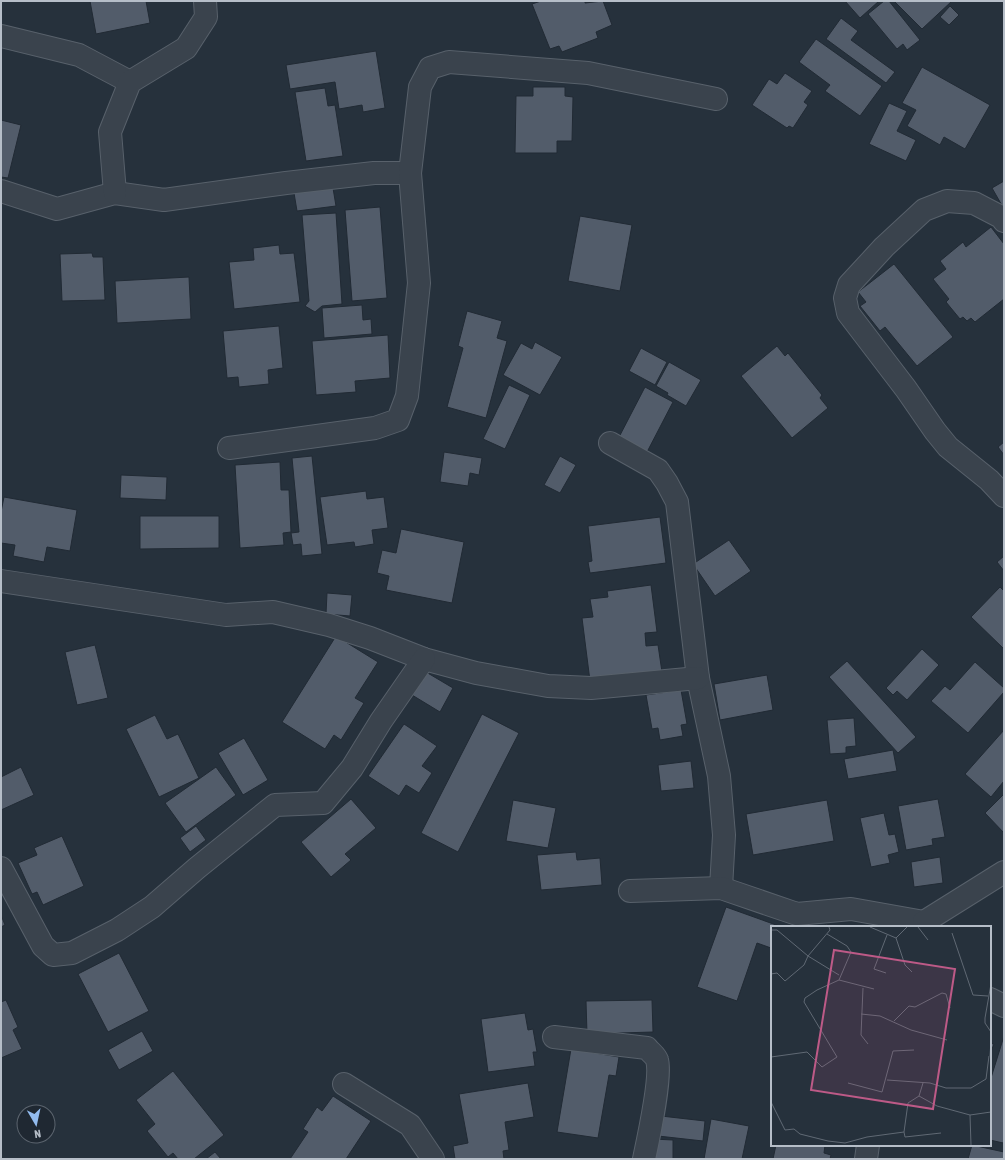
<svg xmlns="http://www.w3.org/2000/svg" width="1005" height="1160" font-family="'Asap Condensed',sans-serif">
	<style>
		.building { fill: #525c6a; stroke: #212a34 }
		.lines { fill: none; stroke-linecap: round; stroke-linejoin: round }
		.street-casing { stroke: #58616b; stroke-width: 24 }
		.street { stroke: #3a434d; stroke-width: 22 }
		.inset-road { fill: none; stroke: #606974; stroke-width: 1 }
		.view { fill: #bd5a87; fill-opacity: 0.15; stroke: #bd5a87; stroke-width: 2 }
		.inset-edge { fill: none; stroke: #b6bec8; stroke-width: 2 }
	</style>
	<rect width="100%" height="100%" fill="#26313c"/>
	<!-- building -->
	<g class="building">
		<polygon points="90,1 146,1 150,23 96,34"/>
		<polygon points="541,1 585,1 585,3 603,1 612,25 596,32 598,38 562,52 559,46 550,49 532,4"/>
		<polygon points="845,1 879,1 860,18"/>
		<polygon points="884,1 889,1 920,40 907,50 903,44 897,49 868,14"/>
		<polygon points="894,1 952,1 922,29"/>
		<polygon points="950,6 959,15 949,25 940,17"/>
		<polygon points="841,18 858,31 851,40 895,72 886,83 826,39"/>
		<polygon points="816,39 882,86 860,116 825,91 830,85 799,62"/>
		<polygon points="376,51 385,108 363,112 362,105 339,109 335,82 290,89 286,65"/>
		<polygon points="922,67 990,105 965,149 944,137 940,145 907,126 916,110 902,103"/>
		<polygon points="785,73 812,91 804,102 808,105 793,128 789,126 787,128 752,105 769,79 777,84"/>
		<polygon points="533,87 565,87 565,96 573,97 572,141 557,141 557,153 515,153 516,96 533,96"/>
		<polygon points="325,88 328,106 335,105 343,156 306,161 295,92"/>
		<polygon points="889,103 907,111 897,131 916,140 906,161 869,144"/>
		<polygon points="1,120 21,125 8,178 1,177"/>
		<polygon points="1004,181 1004,209 992,188"/>
		<polygon points="333,188 336,206 297,211 294,193"/>
		<polygon points="380,207 387,298 352,301 345,210"/>
		<polygon points="336,213 342,304 322,306 315,312 305,306 309,301 302,215"/>
		<polygon points="580,216 632,225 620,291 568,281"/>
		<polygon points="991,227 1004,244 1004,299 975,322 971,318 967,321 963,317 960,319 946,302 949,299 933,279 946,269 940,261 963,242 966,247"/>
		<polygon points="279,245 280,254 294,253 300,302 234,309 229,262 254,260 253,248"/>
		<polygon points="92,253 93,257 103,257 105,300 62,301 60,254"/>
		<polygon points="894,264 953,337 917,366 885,327 880,331 860,306 866,302 858,292"/>
		<polygon points="189,277 191,319 117,323 115,281"/>
		<polygon points="362,305 363,320 371,319 372,334 324,338 322,308"/>
		<polygon points="467,311 502,321 497,338 507,341 486,418 447,407 463,348 458,346"/>
		<polygon points="279,326 283,368 268,370 269,384 239,387 238,377 227,378 223,331"/>
		<polygon points="388,335 390,378 355,381 356,392 316,395 312,341"/>
		<polygon points="535,342 562,357 540,395 503,375 521,343 532,349"/>
		<polygon points="777,346 785,356 788,353 822,395 820,398 828,408 792,438 741,376"/>
		<polygon points="641,348 667,362 655,385 629,371"/>
		<polygon points="669,362 701,380 686,406 667,395 668,393 656,386"/>
		<polygon points="509,385 530,395 505,449 483,439"/>
		<polygon points="645,387 673,402 646,454 618,439"/>
		<polygon points="1004,442 1004,455 998,447"/>
		<polygon points="444,452 482,458 479,475 470,473 468,486 440,482"/>
		<polygon points="312,456 322,554 302,556 301,544 293,545 291,533 299,532 292,458"/>
		<polygon points="560,456 576,465 560,493 544,485"/>
		<polygon points="280,462 281,490 289,490 291,532 283,533 284,545 240,548 235,465"/>
		<polygon points="121,475 167,477 166,500 120,498"/>
		<polygon points="366,491 367,499 384,497 388,528 372,530 374,544 355,547 354,542 327,545 320,497"/>
		<polygon points="4,497 77,510 70,551 47,547 44,562 13,556 15,545 1,543 1,512"/>
		<polygon points="140,516 219,516 219,548 140,549"/>
		<polygon points="660,517 666,563 590,573 588,562 592,561 588,526"/>
		<polygon points="401,529 464,542 452,603 386,590 389,576 377,573 382,550 396,553"/>
		<polygon points="729,540 751,571 715,596 693,564"/>
		<polygon points="1004,556 1004,571 997,562"/>
		<polygon points="651,585 657,632 645,633 646,646 658,645 662,672 590,681 582,618 593,617 590,599 608,597 607,591"/>
		<polygon points="1000,587 1004,591 1004,649 971,617"/>
		<polygon points="327,593 352,595 350,616 326,614"/>
		<polygon points="336,636 378,662 355,698 364,703 341,740 334,735 325,749 282,722"/>
		<polygon points="95,645 108,698 77,705 65,652"/>
		<polygon points="922,649 939,665 907,700 897,691 893,695 886,688"/>
		<polygon points="847,661 916,737 898,753 829,677"/>
		<polygon points="975,662 1004,688 1004,692 968,733 931,701 945,686 950,690"/>
		<polygon points="426,672 453,688 440,712 412,695"/>
		<polygon points="767,675 773,710 720,720 714,684"/>
		<polygon points="681,690 687,724 681,725 683,736 660,740 658,728 652,729 646,695"/>
		<polygon points="482,714 519,733 458,852 421,833"/>
		<polygon points="155,715 167,739 178,734 199,778 159,797 126,729"/>
		<polygon points="854,718 856,746 846,747 846,753 830,754 827,720"/>
		<polygon points="404,724 437,746 422,766 432,773 419,793 406,785 399,796 368,776"/>
		<polygon points="1004,730 1004,781 991,797 965,774"/>
		<polygon points="244,738 268,780 243,795 218,753"/>
		<polygon points="893,750 897,771 848,779 844,759"/>
		<polygon points="691,761 694,788 661,791 658,765"/>
		<polygon points="21,767 34,795 1,810 1,777"/>
		<polygon points="216,767 236,795 186,832 165,803"/>
		<polygon points="1004,794 1004,833 985,813"/>
		<polygon points="351,799 376,828 345,854 351,860 331,877 301,842"/>
		<polygon points="938,799 945,837 932,839 933,845 906,850 898,806"/>
		<polygon points="513,800 556,808 548,848 506,841"/>
		<polygon points="827,800 834,841 753,855 746,814"/>
		<polygon points="884,813 889,835 895,834 899,852 888,855 890,863 871,867 860,818"/>
		<polygon points="196,826 206,840 190,852 180,838"/>
		<polygon points="62,836 84,886 43,905 37,892 32,894 18,863 37,855 34,848"/>
		<polygon points="576,852 577,860 600,858 602,885 541,890 537,855"/>
		<polygon points="940,857 943,883 914,887 911,862"/>
		<polygon points="726,907 779,926 772,927 771,948 757,943 737,1001 697,987"/>
		<polygon points="1,915 5,925 1,927"/>
		<polygon points="826,924 838,927 825,927"/>
		<polygon points="119,953 149,1011 108,1032 78,974"/>
		<polygon points="6,1000 18,1027 13,1030 22,1049 1,1058 1,1002"/>
		<polygon points="652,1000 653,1032 587,1034 586,1001"/>
		<polygon points="525,1013 528,1030 533,1029 537,1052 533,1052 535,1066 488,1072 481,1019"/>
		<polygon points="142,1031 153,1051 119,1070 108,1050"/>
		<polygon points="1004,1036 1004,1141 1003,1143 990,1140 990,1081"/>
		<polygon points="990,1043 994,1044 990,1054"/>
		<polygon points="571,1049 619,1057 616,1076 609,1075 598,1138 557,1132"/>
		<polygon points="173,1071 224,1135 194,1159 178,1159 173,1153 168,1157 147,1131 155,1124 136,1100"/>
		<polygon points="528,1083 534,1117 505,1122 509,1150 503,1151 504,1159 455,1159 453,1146 468,1143 459,1094"/>
		<polygon points="333,1096 371,1121 346,1159 290,1159 308,1132 303,1129 317,1107 322,1111"/>
		<polygon points="661,1116 705,1121 703,1141 658,1136"/>
		<polygon points="711,1119 749,1126 742,1159 704,1159"/>
		<polygon points="653,1139 673,1140 673,1159 652,1159"/>
		<polygon points="776,1145 825,1145 824,1153 831,1155 830,1159 773,1159"/>
		<polygon points="972,1145 1004,1152 1004,1159 968,1159"/>
		<polygon points="215,1152 221,1159 206,1159"/>
	</g>
	<g class="lines">
		<defs>
			<g id="street">
				<polyline points="1,36 79,55 130,82"/>
				<polyline points="1,191 57,209 115,193 164,200 286,183 374,173 410,173"/>
				<polyline points="115,193 110,132 130,82 186,48 206,17 205,1"/>
				<polyline points="1004,221 1001,217 974,203 947,201 924,210 884,247 849,285 845,298 848,313 906,389 935,431 948,447 989,480 1004,496"/>
				<polyline points="610,443 658,470 667,483 677,502 698,678 719,776 724,835 721,888"/>
				<polyline points="229,448 375,428 398,420 407,396 419,283 410,173 420,87 430,68 449,62 588,73 716,99"/>
				<polyline points="1,581 226,615 273,612 329,625 370,638 424,659 476,673 548,686 591,688 698,678"/>
				<polyline points="1,868 43,946 53,955 72,953 117,930 152,907 197,868 275,805 323,803 352,768 381,721 424,659"/>
				<polyline points="630,891 721,888 797,914 851,909 924,922"/>
				<polyline points="924,927 924,922 1004,872"/>
				<polyline points="990,999 1004,1006"/>
				<path d="M 554,1037 L 647,1048 C 650,1052 656,1056 657,1060 C 662,1076 648,1140 644,1159"/>
				<polyline points="344,1084 410,1125 433,1159"/>
				<polyline points="866,1159 868,1145"/>
			</g>
		</defs>
		<!-- street casing -->
		<use href="#street" class="street-casing"/>
		<!-- street -->
		<use href="#street" class="street"/>
	</g>
	<!-- overview -->
	<g transform="translate(771 926)">
		<rect width="220" height="220" fill="#26313c"/>
		<path class="inset-road" d="M 99,1 L 125,12 L 136,1M 147,1 L 157,14M 0,4 L 6,4 L 37,30 L 59,4 L 58,1M 181,7 L 202,69 L 217,70M 125,12 L 134,39 L 141,46M 115,47 L 103,43 L 116,9M 0,48 L 6,47 L 14,55 L 33,39 L 37,30 L 68,49M 68,54 L 103,63M 220,58 L 214,92 L 214,97 L 220,106M 92,62 L 90,109 L 97,118M 90,88 L 109,90 L 140,104 L 176,114M 123,95 L 138,80 L 144,81 L 171,67 L 175,68 L 179,82M 219,130 L 220,114M 0,131 L 36,126 L 51,141 L 66,131 L 33,76 L 34,72 L 46,64 L 68,54 L 80,26 L 76,20 L 56,8M 116,154 L 159,157 L 175,162 L 200,162 L 215,153 L 218,130M 77,157 L 111,166 L 122,125 L 143,124M 148,170 L 166,180 L 199,189 L 220,186M 0,176 L 14,204 L 23,203 L 29,208 L 57,215 L 74,217 L 96,211 L 133,206 L 134,211 L 170,207M 199,189 L 200,219M 133,206 L 137,177 L 148,170 L 152,157"/>
		<path class="view" d="M 63,24 L 184,43 L 162,183 L 40,164 Z"/>
		<rect width="220" height="220" class="inset-edge"/>
	</g>
	<!-- border -->
	<rect width="1005" height="1160" fill="none" stroke="#b6bec8" stroke-width="4"/>
	<!-- north arrow -->
	<g transform="translate(36 1124) rotate(171)"><circle r="19" fill="#1f2832" stroke="#5b646e"/>
	<path d="M0-3L7 15L0 10L-7 15Z" fill="#93bcef"/>
	<text y="-6" font-size="11" font-weight="bold" text-anchor="middle" fill="#b6bec8">N</text>
	</g>
</svg>
